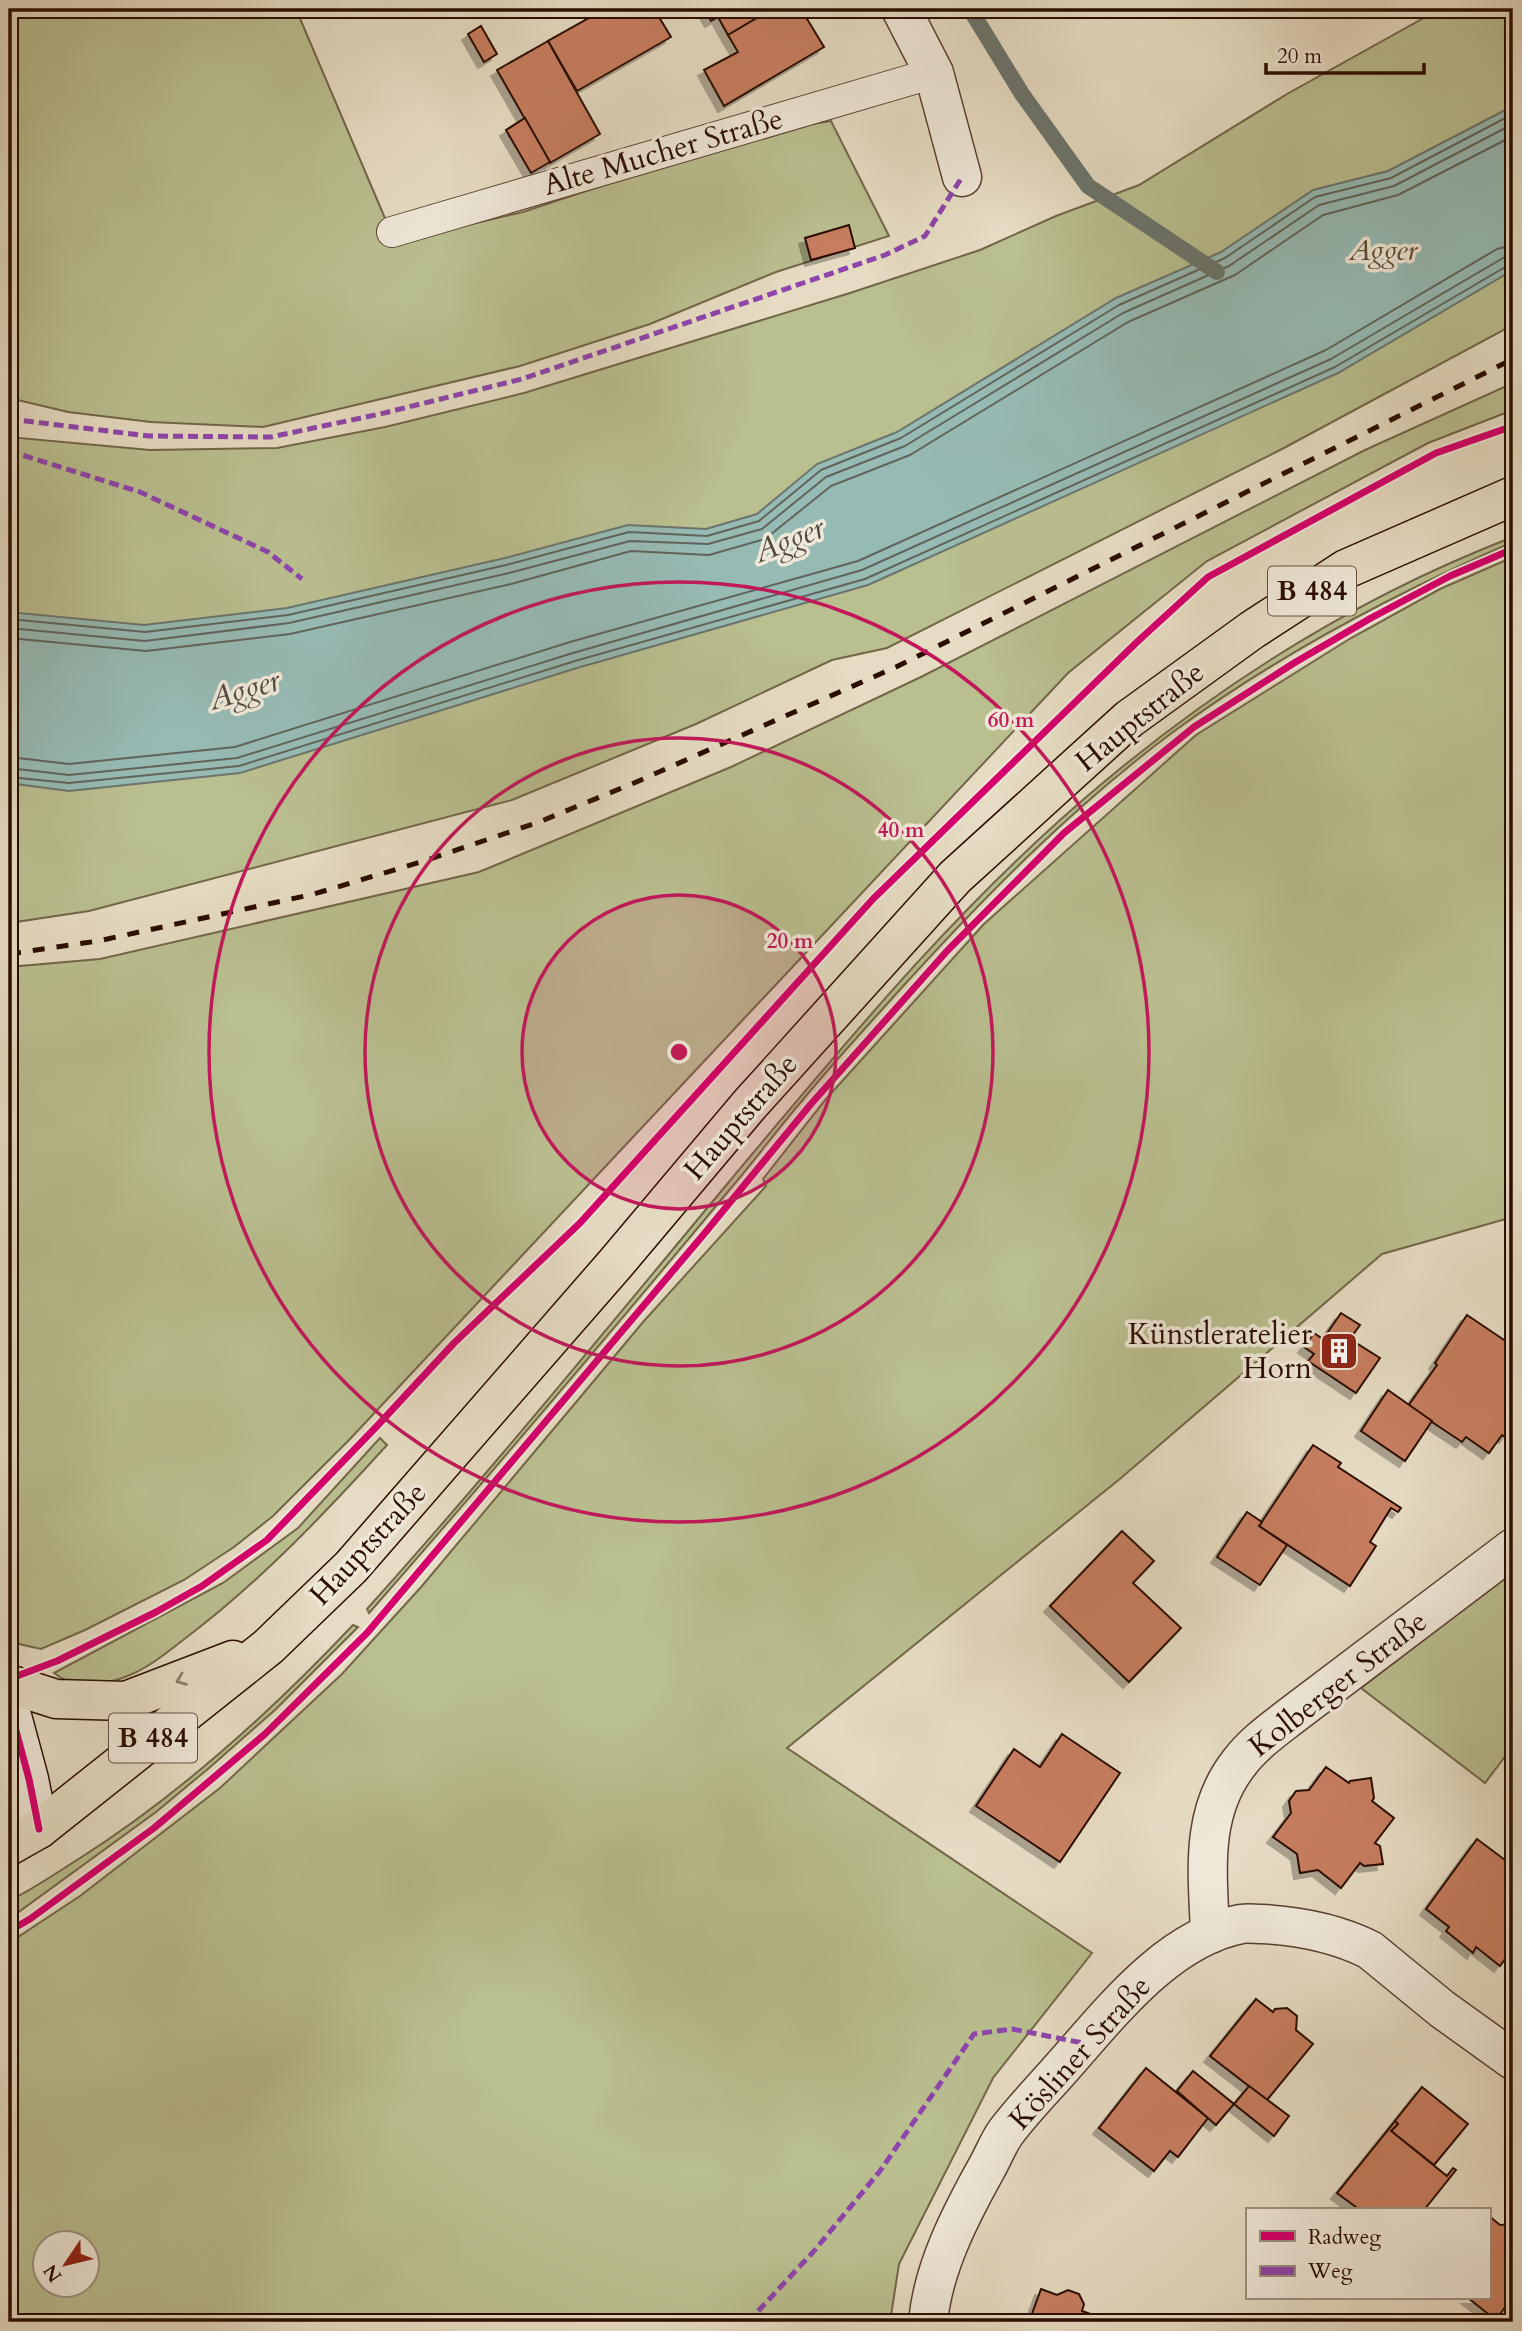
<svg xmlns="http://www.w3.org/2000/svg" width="1522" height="2331" font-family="Cardo,serif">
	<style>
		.green { fill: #babf90; stroke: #726648; stroke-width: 2; fill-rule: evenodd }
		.water { fill: #96bbb5; stroke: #6b756d; stroke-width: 2 }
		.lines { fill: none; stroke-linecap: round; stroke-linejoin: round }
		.shore { stroke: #60645a; stroke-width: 2 }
		.stream { stroke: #6b756d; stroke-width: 16 }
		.building { fill: #c77e61; stroke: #2a0c00; stroke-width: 2; filter: url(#shadow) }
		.service-casing { stroke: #594031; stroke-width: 32 }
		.minor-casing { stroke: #594031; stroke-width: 41 }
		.secondary-casing { stroke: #2a0c00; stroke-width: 41 }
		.primary-casing { stroke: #2a0c00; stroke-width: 41 }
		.service { stroke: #efe8d8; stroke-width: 30 }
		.minor { stroke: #efe8d8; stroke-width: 38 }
		.secondary { stroke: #efe8d8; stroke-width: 38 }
		.primary { stroke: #e6dcc3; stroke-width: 38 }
		.rail { stroke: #2a0c00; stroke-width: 5; stroke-dasharray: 12 12; stroke-linecap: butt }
		.quiet { stroke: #8e44ad; stroke-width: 5; stroke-dasharray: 10 5; stroke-linecap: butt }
		.cycleway-casing { stroke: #efe8d8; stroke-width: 11 }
		.cycleway { stroke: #d6006c; stroke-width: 7 }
		.oneway { stroke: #917e6b }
		.ring { fill: none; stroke: #c2185b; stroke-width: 3.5 }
		.labels { text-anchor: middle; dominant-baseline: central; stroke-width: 7; stroke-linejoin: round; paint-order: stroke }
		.shield { fill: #efe8d8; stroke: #654e41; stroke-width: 2 }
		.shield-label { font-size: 28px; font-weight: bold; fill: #2a0c00 }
		.street-label { font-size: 30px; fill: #2a0c00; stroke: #efe8d8 }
		.park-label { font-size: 30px; font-style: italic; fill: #5c4b32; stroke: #efe8d8 }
		.poi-label { font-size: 30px; fill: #2a0c00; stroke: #efe8d8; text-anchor: end }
		.water-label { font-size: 32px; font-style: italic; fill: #50493f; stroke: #efe8d8 }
		.centre { fill: #c2185b; stroke: #efe8d8; stroke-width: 3.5 }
		.ring-label { font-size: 21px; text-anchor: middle; font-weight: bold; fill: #c2185b; stroke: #efe8d8; stroke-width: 7; stroke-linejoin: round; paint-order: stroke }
	</style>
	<defs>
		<filter id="shadow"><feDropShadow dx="-6" dy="6" stdDeviation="0" flood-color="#0004"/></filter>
	</defs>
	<rect width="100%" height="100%" fill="#e6dcc3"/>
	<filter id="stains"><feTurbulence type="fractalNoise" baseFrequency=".00286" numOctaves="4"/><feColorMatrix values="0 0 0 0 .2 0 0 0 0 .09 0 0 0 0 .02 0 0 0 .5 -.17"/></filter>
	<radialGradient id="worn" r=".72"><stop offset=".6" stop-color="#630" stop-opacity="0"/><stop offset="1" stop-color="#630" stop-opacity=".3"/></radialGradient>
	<!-- green -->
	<g class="green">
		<polygon points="9,9 296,9 387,223 417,237 523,212 673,162 792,127 831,121 889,236 776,272 650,324 520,366 263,427 151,422 68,412 9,398"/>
		<polygon points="1440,9 1513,9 1513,325 1282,449 887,648 832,660 696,724 512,800 89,911 9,923 9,437 150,450 277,448 385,427 524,393 850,293 980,250 1056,216 1139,185 1287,94"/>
		<polygon points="1513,383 1513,410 1428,443 1207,561 1068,673 350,1439 273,1516 234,1547 184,1580 85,1630 41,1649 19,1644 9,1632 9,967 100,959 479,872 731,767 923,676 1365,450"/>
		<path d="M 1513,537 L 1513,542 C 1393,594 1278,655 1173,732 C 1071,808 981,900 896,994 C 864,1030 831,1065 801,1102 C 777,1130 755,1160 731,1188 C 612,1331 492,1473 369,1613 L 367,1609 C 491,1471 609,1326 728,1183 C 845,1043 963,899 1104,782 C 1226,680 1365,594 1513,537 Z"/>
		<path d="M 1513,557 L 1513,1217 L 1382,1254 L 1121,1478 L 787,1748 L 1092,1953 L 993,2078 L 899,2264 L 890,2322 L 9,2322 L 9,1943 L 80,1896 L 220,1788 L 342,1674 L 422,1586 L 644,1321 L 766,1186 L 763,1179 L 826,1099 L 984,924 L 1196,735 L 1351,638 L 1440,589 ZM 46,2244 L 88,2244 L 88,2286 L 46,2286 Z"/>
		<path d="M 380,1438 L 387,1445 C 325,1513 261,1581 187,1637 C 169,1651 151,1666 130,1675 C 107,1685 74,1690 54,1673 L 223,1583 L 298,1528 Z"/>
		<polygon points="1513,1571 1513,1746 1485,1783 1361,1688"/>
		<path d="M 353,1625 L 358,1627 L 275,1710 L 209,1768 L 156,1812 L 9,1919 L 9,1901 C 33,1889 55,1874 77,1860 C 180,1795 270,1713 353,1625 Z"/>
	</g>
	<!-- water -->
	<polygon class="water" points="1513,106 1513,270 1338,373 868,585 577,668 240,773 69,791 9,783 9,612 144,625 287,608 505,558 628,525 706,529 757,514 817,464 897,432 1116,298 1221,252 1313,190 1388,171"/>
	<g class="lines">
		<!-- shore -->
		<g class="shore">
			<polyline points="9,619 145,632 288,615 506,565 629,532 707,536 759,521 821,470 901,438 1119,305 1225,258 1315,197 1391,178 1513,114"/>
			<polyline points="9,628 145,641 289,623 509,573 630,541 708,544 762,529 826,477 905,446 1123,313 1229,266 1319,205 1394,186 1513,124"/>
			<polyline points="9,638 146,651 290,634 511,584 631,551 709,555 765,539 831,486 910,455 1128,322 1235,275 1323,215 1398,195 1513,136"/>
			<polyline points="9,757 69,764 235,747 570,642 858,561 1326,350 1497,249 1513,245"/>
			<polyline points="9,768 69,775 237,758 573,653 862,570 1331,359 1503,258 1513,256"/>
			<polyline points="9,777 69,783 239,766 575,661 865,579 1335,367 1507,266 1513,265"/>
		</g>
		<!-- stream -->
		<polyline class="stream" points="970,9 1022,94 1088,186 1217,272"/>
	</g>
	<!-- building -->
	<g class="building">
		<polygon points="605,9 661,9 656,12 671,37 577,91 548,41"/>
		<polygon points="704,9 772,9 728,35 718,17 711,21"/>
		<polygon points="772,9 801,9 824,47 724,106 704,70 738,52 728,35"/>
		<polygon points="481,26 497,54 484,62 468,34"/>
		<polygon points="548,41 600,134 550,163 497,70"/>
		<polygon points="525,118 550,162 531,173 506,130"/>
		<polygon points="849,225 855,248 811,260 805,238"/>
		<polygon points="1341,1313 1360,1325 1350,1339 1380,1358 1356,1393 1308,1361 1314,1354 1304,1347 1314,1333 1323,1339"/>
		<polygon points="1467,1315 1513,1346 1513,1425 1505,1437 1502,1435 1489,1453 1466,1437 1462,1442 1408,1406 1437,1365 1435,1363"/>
		<polygon points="1388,1390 1432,1421 1405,1461 1361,1431"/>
		<polygon points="1313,1445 1341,1463 1338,1467 1401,1508 1398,1512 1391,1508 1370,1542 1376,1546 1350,1586 1259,1526"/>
		<polygon points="1247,1512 1262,1522 1259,1526 1287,1545 1260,1585 1217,1557"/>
		<polygon points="1122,1531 1154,1561 1133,1583 1181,1628 1129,1682 1050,1606"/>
		<polygon points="1062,1734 1120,1773 1060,1862 976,1806 1014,1749 1040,1767"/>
		<polygon points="1326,1767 1349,1783 1350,1781 1371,1778 1374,1798 1372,1801 1394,1818 1375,1843 1380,1846 1383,1864 1364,1866 1360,1863 1341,1888 1318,1870 1300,1873 1297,1854 1273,1837 1291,1813 1289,1801 1296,1791 1309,1790"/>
		<polygon points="1477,1839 1513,1866 1513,1948 1500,1966 1476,1947 1473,1953 1446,1931 1449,1927 1426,1909"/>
		<polygon points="1256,1999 1273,2012 1275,2009 1287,2008 1297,2016 1296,2030 1313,2044 1267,2100 1210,2056"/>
		<polygon points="1146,2068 1208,2118 1178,2157 1170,2151 1154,2171 1099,2128"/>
		<polygon points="1193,2071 1234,2104 1216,2125 1177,2091"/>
		<polygon points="1249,2086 1289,2116 1274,2136 1234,2104"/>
		<polygon points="1422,2087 1468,2124 1434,2165 1391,2131 1398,2124 1395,2121"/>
		<polygon points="1395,2121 1398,2124 1391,2131 1447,2176 1453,2168 1456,2170 1424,2210 1360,2210 1337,2193"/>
		<polygon points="1489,2216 1500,2225 1513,2224 1513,2296 1496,2320 1468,2298 1489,2298"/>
		<polygon points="1041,2289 1057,2295 1068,2290 1079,2294 1084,2304 1082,2311 1113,2322 1029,2322"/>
	</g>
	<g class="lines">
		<defs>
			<polyline id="service" points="392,232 934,73"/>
			<g id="minor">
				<polyline points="901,9 934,73 962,177"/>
				<path d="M 1210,1934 C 1208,1874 1199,1814 1239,1763 C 1253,1744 1273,1730 1291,1716 L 1513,1548"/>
				<path d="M 928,2322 C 933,2268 960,2216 986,2169 C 993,2157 998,2143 1006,2132 C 1024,2108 1046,2086 1065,2064 C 1112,2011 1168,1938 1241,1924 C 1248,1923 1255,1924 1262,1924 C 1299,1926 1336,1933 1370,1950 L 1442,2009 L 1513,2060"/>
			</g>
			<polyline id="secondary" points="9,1705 29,1779 39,1829"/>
			<g id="primary">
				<polyline points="9,1684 56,1699 126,1701 233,1660"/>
				<polyline points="9,1846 39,1829 268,1647 351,1567 616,1263 750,1104 955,877 1129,719 1252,630 1346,569 1513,496"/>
			</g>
		</defs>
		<!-- service casing -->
		<use href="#service" class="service-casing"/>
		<!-- minor casing -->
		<use href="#minor" class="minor-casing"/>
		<!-- secondary casing -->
		<use href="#secondary" class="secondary-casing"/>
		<!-- primary casing -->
		<use href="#primary" class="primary-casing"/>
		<!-- service -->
		<use href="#service" class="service"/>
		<!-- minor -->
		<use href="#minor" class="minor"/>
		<!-- secondary -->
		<use href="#secondary" class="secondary"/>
		<!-- primary -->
		<use href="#primary" class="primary"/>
		<!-- rail -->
		<polyline class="rail" points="9,954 98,941 314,894 424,861 539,822 634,783 896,667 1513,359"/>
		<!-- quiet -->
		<g class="quiet">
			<polyline points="9,419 149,436 271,437 380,414 522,379 885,255 925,236 962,177"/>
			<polyline points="9,451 140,492 268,552 302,579"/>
			<polyline points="748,2322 814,2251 880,2171 974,2034 1012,2029 1083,2043"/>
		</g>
		<defs>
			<g id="cycleway">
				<polyline points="9,1679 57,1661 156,1612 202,1586 267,1540 378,1425 454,1343 580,1223 873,899 1137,642 1208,577 1436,453 1513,426"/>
				<polyline points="9,1705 29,1779 39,1829"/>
				<polyline points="9,1931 30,1919 154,1828 265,1734 367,1633 704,1234 811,1104 947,951 1064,833 1194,727 1294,663 1371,618 1450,576 1513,549"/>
			</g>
		</defs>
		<!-- cycleway casing -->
		<use href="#cycleway" class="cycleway-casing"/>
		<!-- cycleway -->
		<use href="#cycleway" class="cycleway"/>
	</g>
	<!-- one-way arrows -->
	<defs><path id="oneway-chevron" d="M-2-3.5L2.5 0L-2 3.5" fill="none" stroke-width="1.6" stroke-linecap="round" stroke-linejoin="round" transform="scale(1.75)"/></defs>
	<use class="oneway" href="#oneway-chevron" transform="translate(181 1680) rotate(159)"/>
	<!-- distance rings -->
	<circle cx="679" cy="1052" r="157" fill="#c2185b" fill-opacity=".12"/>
	<g class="ring">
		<circle cx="679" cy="1052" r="157"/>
		<circle cx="679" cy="1052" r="314"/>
		<circle cx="679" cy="1052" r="470"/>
	</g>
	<!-- icons -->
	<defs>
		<symbol id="building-square" viewBox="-11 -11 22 22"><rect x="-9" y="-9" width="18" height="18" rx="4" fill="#8f2418" stroke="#efe8d8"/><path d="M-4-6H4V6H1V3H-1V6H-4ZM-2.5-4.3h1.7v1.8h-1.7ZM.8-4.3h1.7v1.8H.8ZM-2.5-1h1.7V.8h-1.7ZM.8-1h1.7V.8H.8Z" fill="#fff"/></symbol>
	</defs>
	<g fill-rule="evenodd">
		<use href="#building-square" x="1317" y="1329" width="44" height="44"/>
	</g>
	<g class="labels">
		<!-- shield labels -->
		<g class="shield">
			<rect x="1268" y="566.5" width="88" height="49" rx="5"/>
			<rect x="109" y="1713.5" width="88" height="49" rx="5"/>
		</g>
		<g class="shield-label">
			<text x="1312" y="591">B 484</text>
			<text x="153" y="1738">B 484</text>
		</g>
		<!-- street labels -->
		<g class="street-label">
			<text transform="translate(663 152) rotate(-16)">Alte Mucher Straße</text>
			<text transform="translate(1140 717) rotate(-39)">Hauptstraße</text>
			<text transform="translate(741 1117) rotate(-49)">Hauptstraße</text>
			<text transform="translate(368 1544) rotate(-47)">Hauptstraße</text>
			<text transform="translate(1338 1684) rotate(-38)">Kolberger Straße</text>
			<text transform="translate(1080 2053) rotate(-48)">Kösliner Straße</text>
		</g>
		<!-- park labels -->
		<g class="park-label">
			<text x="1383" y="250">Agger</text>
		</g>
		<!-- poi labels -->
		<g class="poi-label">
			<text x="1312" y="1334">Künstleratelier<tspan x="1312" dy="34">Horn</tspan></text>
		</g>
		<!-- water labels -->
		<g class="water-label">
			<text transform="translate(789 540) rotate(-22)">Agger</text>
			<text transform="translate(244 690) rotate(-17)">Agger</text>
		</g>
	</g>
	<circle cx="679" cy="1052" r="10" class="centre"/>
	<g class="ring-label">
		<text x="1011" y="727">60 m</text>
		<text x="901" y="837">40 m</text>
		<text x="790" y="948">20 m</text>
	</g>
	<!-- margin -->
	<rect width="1522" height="2331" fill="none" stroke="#e6dcc3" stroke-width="35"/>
	<rect x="10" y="10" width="1501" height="2310" fill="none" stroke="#2a0c00" stroke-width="3.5"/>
	<rect x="18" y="18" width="1487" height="2296" fill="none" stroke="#2a0c00" stroke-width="2"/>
	<!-- legend -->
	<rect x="1246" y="2208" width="245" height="91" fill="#efe8d8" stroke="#a09082" stroke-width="2"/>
	<rect x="1260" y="2231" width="35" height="10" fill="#d6006c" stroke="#a09082" stroke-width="2"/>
	<text x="1308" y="2244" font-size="21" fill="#2a0c00">Radweg</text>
	<rect x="1260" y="2266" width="35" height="10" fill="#8e44ad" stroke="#a09082" stroke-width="2"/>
	<text x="1308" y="2278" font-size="21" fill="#2a0c00">Weg</text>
	<!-- north arrow -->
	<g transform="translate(66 2264) rotate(235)"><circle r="33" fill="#efe8d8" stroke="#a09082" stroke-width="2"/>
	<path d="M0-5L12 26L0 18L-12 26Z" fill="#8f2418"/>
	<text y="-10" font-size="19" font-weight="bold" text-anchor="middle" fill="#2a0c00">N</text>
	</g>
	<!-- scale -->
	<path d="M1266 63v10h158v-10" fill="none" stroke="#2a0c00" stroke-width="3.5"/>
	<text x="1277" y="63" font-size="21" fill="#2a0c00" stroke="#efe8d8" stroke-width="5" paint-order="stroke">20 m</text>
	<rect width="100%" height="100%" filter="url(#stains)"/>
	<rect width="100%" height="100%" fill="url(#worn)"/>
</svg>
